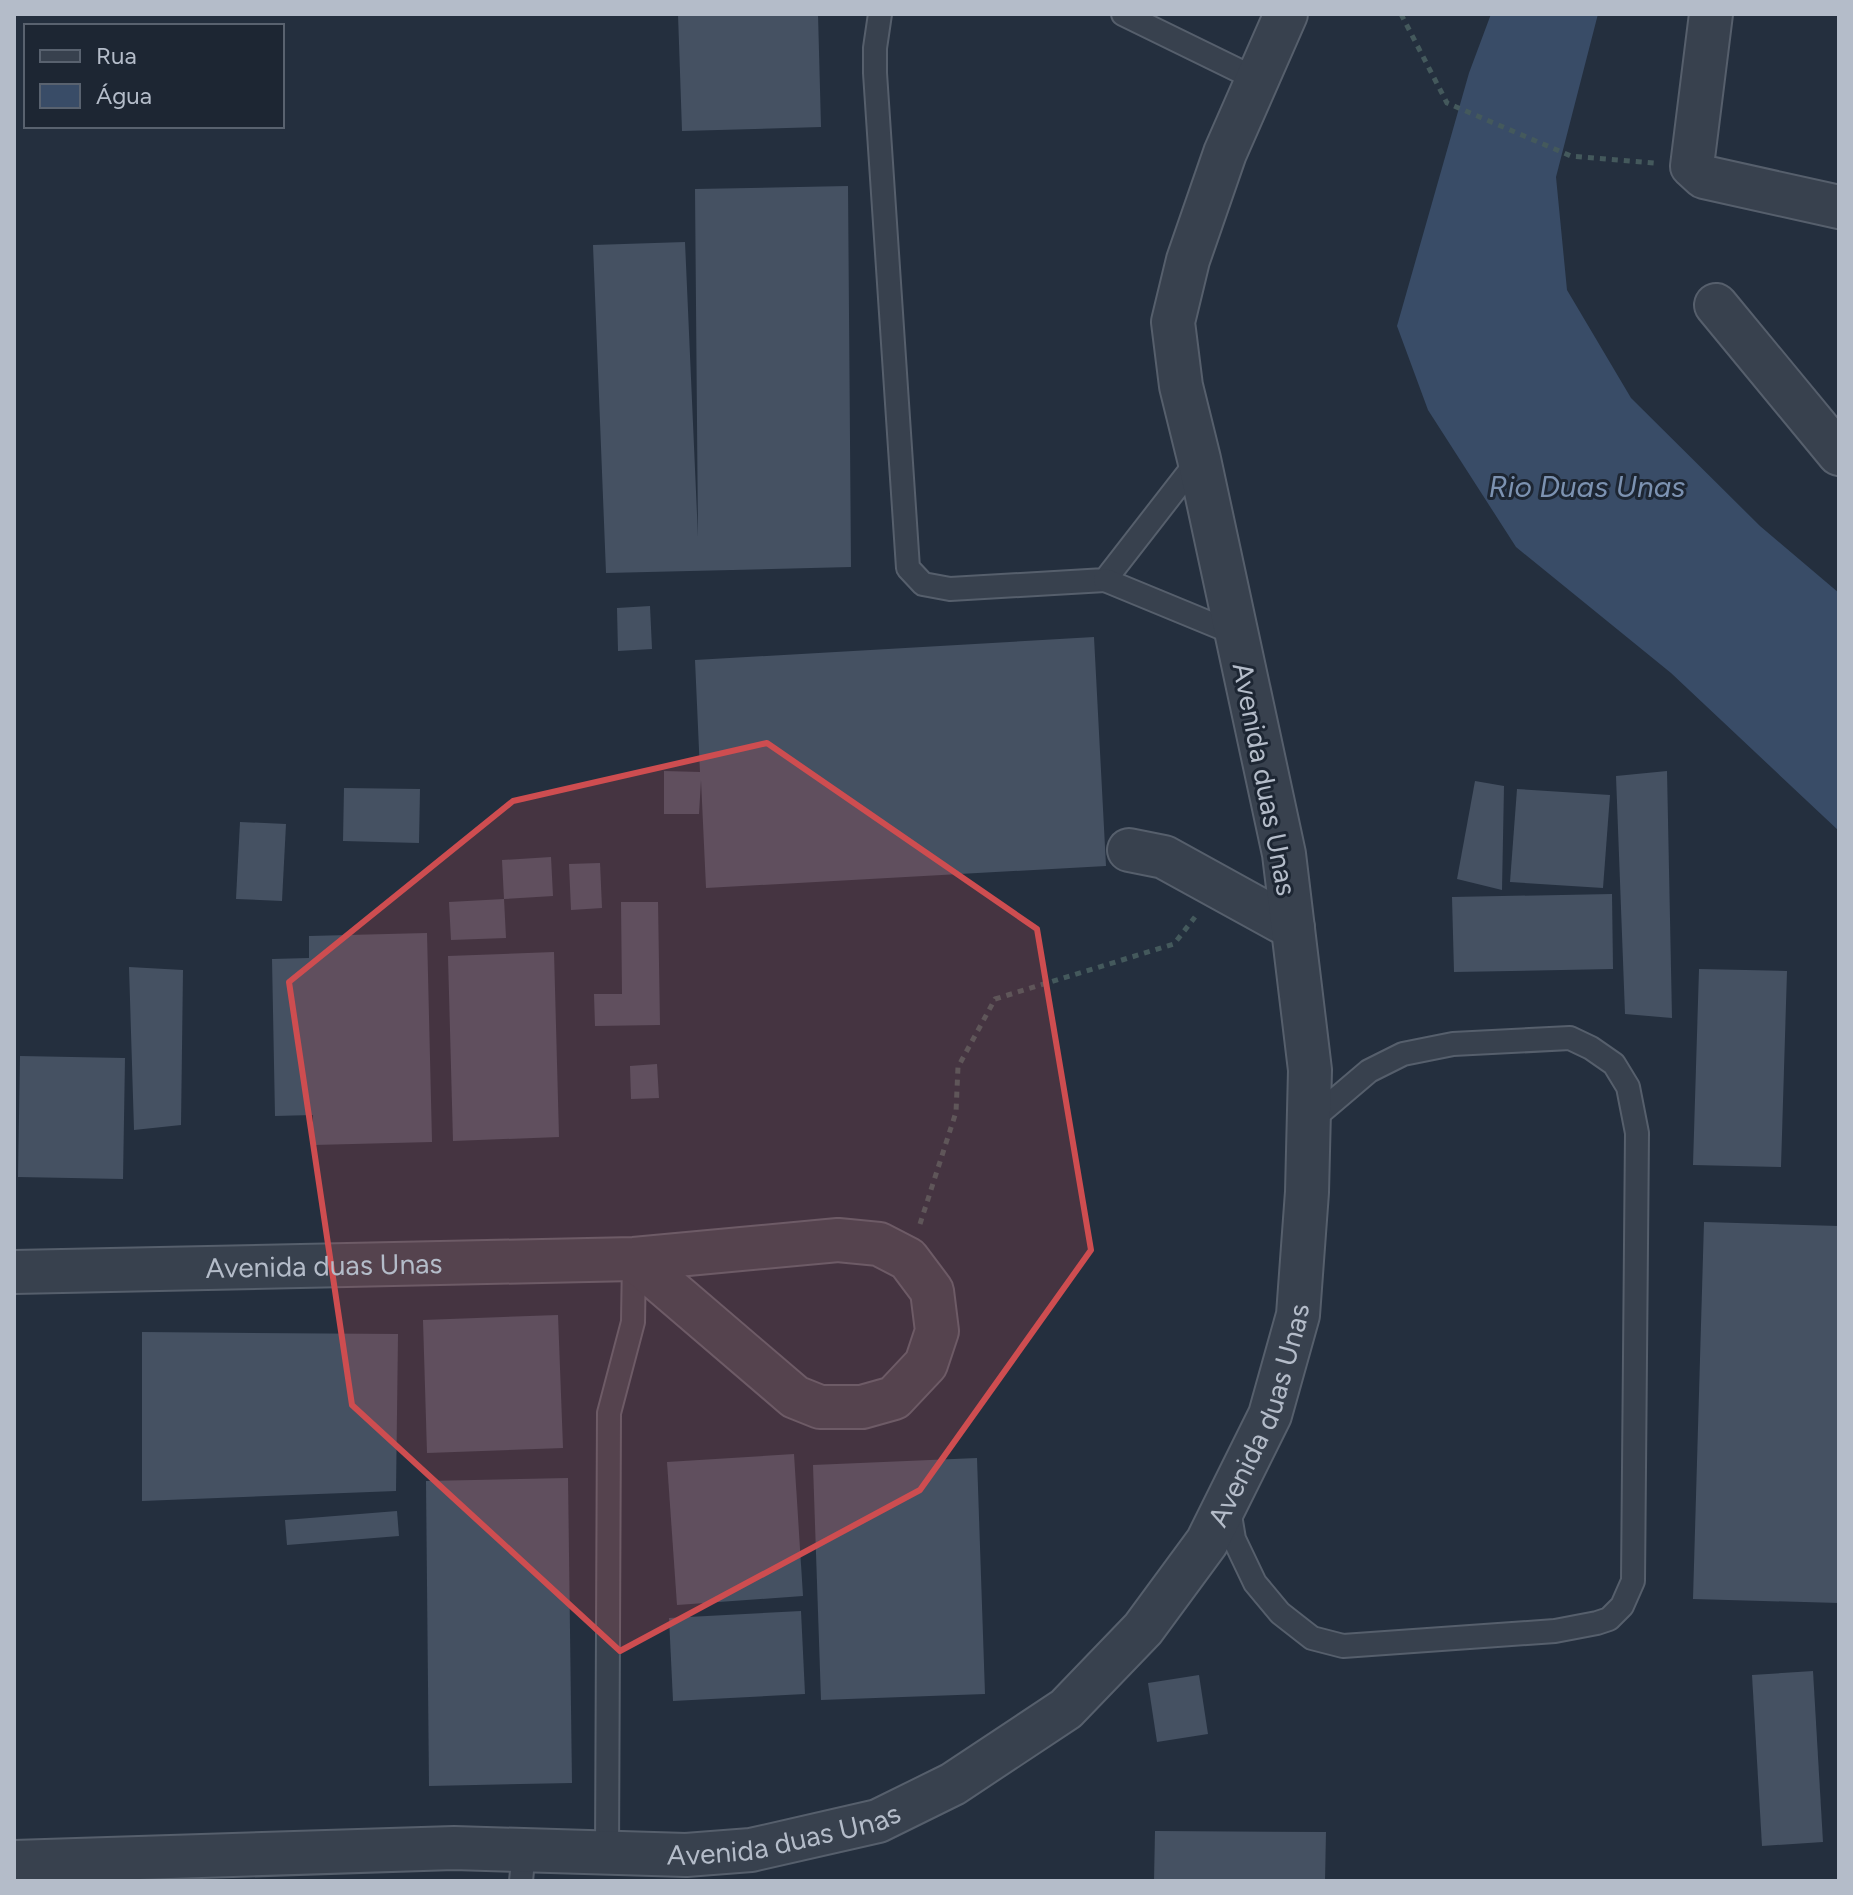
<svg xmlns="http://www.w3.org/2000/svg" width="1853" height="1895" font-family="Figtree,sans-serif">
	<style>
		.water { fill: #394c67 }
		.building { fill: #455162 }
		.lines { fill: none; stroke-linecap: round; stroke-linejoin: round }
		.lane-casing { stroke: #565f6c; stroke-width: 26 }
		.street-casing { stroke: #565f6c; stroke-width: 46 }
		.path { stroke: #44595c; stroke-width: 5; stroke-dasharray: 6 6; stroke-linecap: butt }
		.lane { stroke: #38414e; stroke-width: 22 }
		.street { stroke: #38414e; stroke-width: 42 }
		.marked { fill: #ce4d50; fill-opacity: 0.2; stroke: #ce4d50; stroke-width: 6; stroke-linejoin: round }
		.labels { text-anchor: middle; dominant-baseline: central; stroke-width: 6; stroke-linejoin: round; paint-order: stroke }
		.street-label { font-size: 28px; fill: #b4bcc9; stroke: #1d2633 }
		.water-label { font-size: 30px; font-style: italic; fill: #7c92b1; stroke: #1d2633 }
	</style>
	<rect width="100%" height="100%" fill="#242f3e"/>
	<!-- water -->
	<polygon class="water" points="1491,14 1598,14 1556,177 1567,290 1631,398 1760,526 1839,593 1839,831 1671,673 1516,547 1428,410 1397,326 1469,73"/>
	<!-- building -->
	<g class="building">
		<polygon points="678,14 818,14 821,127 682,131"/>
		<polygon points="848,186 851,567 606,573 593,245 685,242 698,537 695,189"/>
		<polygon points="650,606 652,649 618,651 617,608"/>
		<polygon points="1094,637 1106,866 706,888 701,780 699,814 664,814 664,771 700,772 695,660"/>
		<polygon points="1667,771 1672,1018 1625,1014 1616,776"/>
		<polygon points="1475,781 1504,786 1502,890 1457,879"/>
		<polygon points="344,788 420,789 419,843 343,841"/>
		<polygon points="1517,789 1610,795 1603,888 1510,882"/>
		<polygon points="240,822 286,824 282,901 236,899"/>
		<polygon points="551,857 553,896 504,899 506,938 451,940 449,902 504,899 502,860"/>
		<polygon points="600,863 602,908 571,910 569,864"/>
		<polygon points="1612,894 1613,969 1454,972 1452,897"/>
		<polygon points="621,902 658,902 660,1025 595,1026 594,994 622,994"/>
		<polygon points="427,933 432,1142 313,1145 313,1115 275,1116 272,959 309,958 309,936"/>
		<polygon points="554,952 559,1137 453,1141 448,956"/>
		<polygon points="129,967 183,970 181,1125 134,1130"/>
		<polygon points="1699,969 1787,971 1781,1167 1693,1165"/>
		<polygon points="20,1056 125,1058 123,1179 18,1177"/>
		<polygon points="657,1064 659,1098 631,1099 630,1066"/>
		<polygon points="1704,1222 1839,1226 1839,1603 1693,1599"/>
		<polygon points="558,1315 563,1448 427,1453 423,1320"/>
		<polygon points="142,1332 398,1334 396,1491 142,1501"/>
		<polygon points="794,1454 803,1596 677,1605 667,1462"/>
		<polygon points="977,1458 985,1694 821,1700 813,1465"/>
		<polygon points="568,1478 572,1783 429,1786 426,1481"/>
		<polygon points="397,1511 399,1536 287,1545 285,1520"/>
		<polygon points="801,1611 805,1694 673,1701 669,1618"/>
		<polygon points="1813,1671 1823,1842 1762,1846 1752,1675"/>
		<polygon points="1199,1675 1208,1734 1157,1742 1148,1683"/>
		<polygon points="1155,1831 1326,1832 1325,1881 1154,1881"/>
	</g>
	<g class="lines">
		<defs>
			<g id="lane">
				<polyline points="880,14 875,48 875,73 908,568 923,584 950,589 1105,580 1199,459"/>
				<polyline points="1123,14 1256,79"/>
				<polyline points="1105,580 1236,634"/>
				<polyline points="1229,1509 1234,1539 1255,1583 1280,1613 1312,1638 1343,1646 1555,1631 1597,1623 1609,1619 1622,1606 1633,1581 1637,1133 1628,1087 1614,1064 1591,1048 1570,1038 1453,1044 1403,1054 1369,1071 1309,1122"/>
				<polyline points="607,1852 609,1413 633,1322 634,1259"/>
				<polyline points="521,1881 524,1851"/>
			</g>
			<g id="street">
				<polyline points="1711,14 1692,166 1704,177 1839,207"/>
				<polyline points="1716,305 1839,454"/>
				<polyline points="1129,850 1164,857 1293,928"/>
				<path id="s1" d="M 14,1272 L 634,1259 L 838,1240 L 879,1244 L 908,1259 L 932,1291 L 937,1331 L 926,1364 L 894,1398 L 862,1407 L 820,1407 L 795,1397 L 634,1259"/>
				<path id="s2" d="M 14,1862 L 454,1848 L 686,1855 L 751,1850 L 878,1821 L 953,1784 L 1066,1709 L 1143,1629 L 1207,1542 L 1270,1415 L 1298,1315 L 1307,1192 L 1310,1070 L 1284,854 L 1199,459 L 1181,386 L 1173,322 L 1188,260 L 1225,153 L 1286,14"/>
			</g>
		</defs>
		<!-- lane casing -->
		<use href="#lane" class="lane-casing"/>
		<!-- street casing -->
		<use href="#street" class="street-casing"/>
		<!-- path -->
		<g class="path">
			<polyline points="1401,14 1447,103 1571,156 1655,163"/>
			<polyline points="920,1224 956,1112 958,1067 995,999 1174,944 1195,917"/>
		</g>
		<!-- lane -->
		<use href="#lane" class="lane"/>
		<!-- street -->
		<use href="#street" class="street"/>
	</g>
	<!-- marked area -->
	<path class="marked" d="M 767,743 L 1037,929 L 1091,1250 L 920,1490 L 620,1651 L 352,1405 L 289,982 L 513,801 Z"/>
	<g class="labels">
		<!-- street labels -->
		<g class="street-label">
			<text transform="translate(1265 779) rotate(79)">Avenida duas Unas</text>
			<text stroke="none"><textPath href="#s1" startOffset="310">Avenida duas Unas</textPath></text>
			<text stroke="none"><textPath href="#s2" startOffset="1444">Avenida duas Unas</textPath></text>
			<text stroke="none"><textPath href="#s2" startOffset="772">Avenida duas Unas</textPath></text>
		</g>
		<!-- water labels -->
		<g class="water-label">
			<text x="1587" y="486">Rio Duas Unas</text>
		</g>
	</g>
	<!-- border -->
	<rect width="1853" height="1895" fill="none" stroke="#b4bcc9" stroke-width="32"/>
	<!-- legend -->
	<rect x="24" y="24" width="260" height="104" fill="#1d2633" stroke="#59626f" stroke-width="2"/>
	<rect x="40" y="50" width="40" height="12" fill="#38414e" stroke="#59626f" stroke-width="2"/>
	<text x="96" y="64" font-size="24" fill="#b4bcc9">Rua</text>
	<rect x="40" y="84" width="40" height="24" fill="#394c67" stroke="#59626f" stroke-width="2"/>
	<text x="96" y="104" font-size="24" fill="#b4bcc9">Água</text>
</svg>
